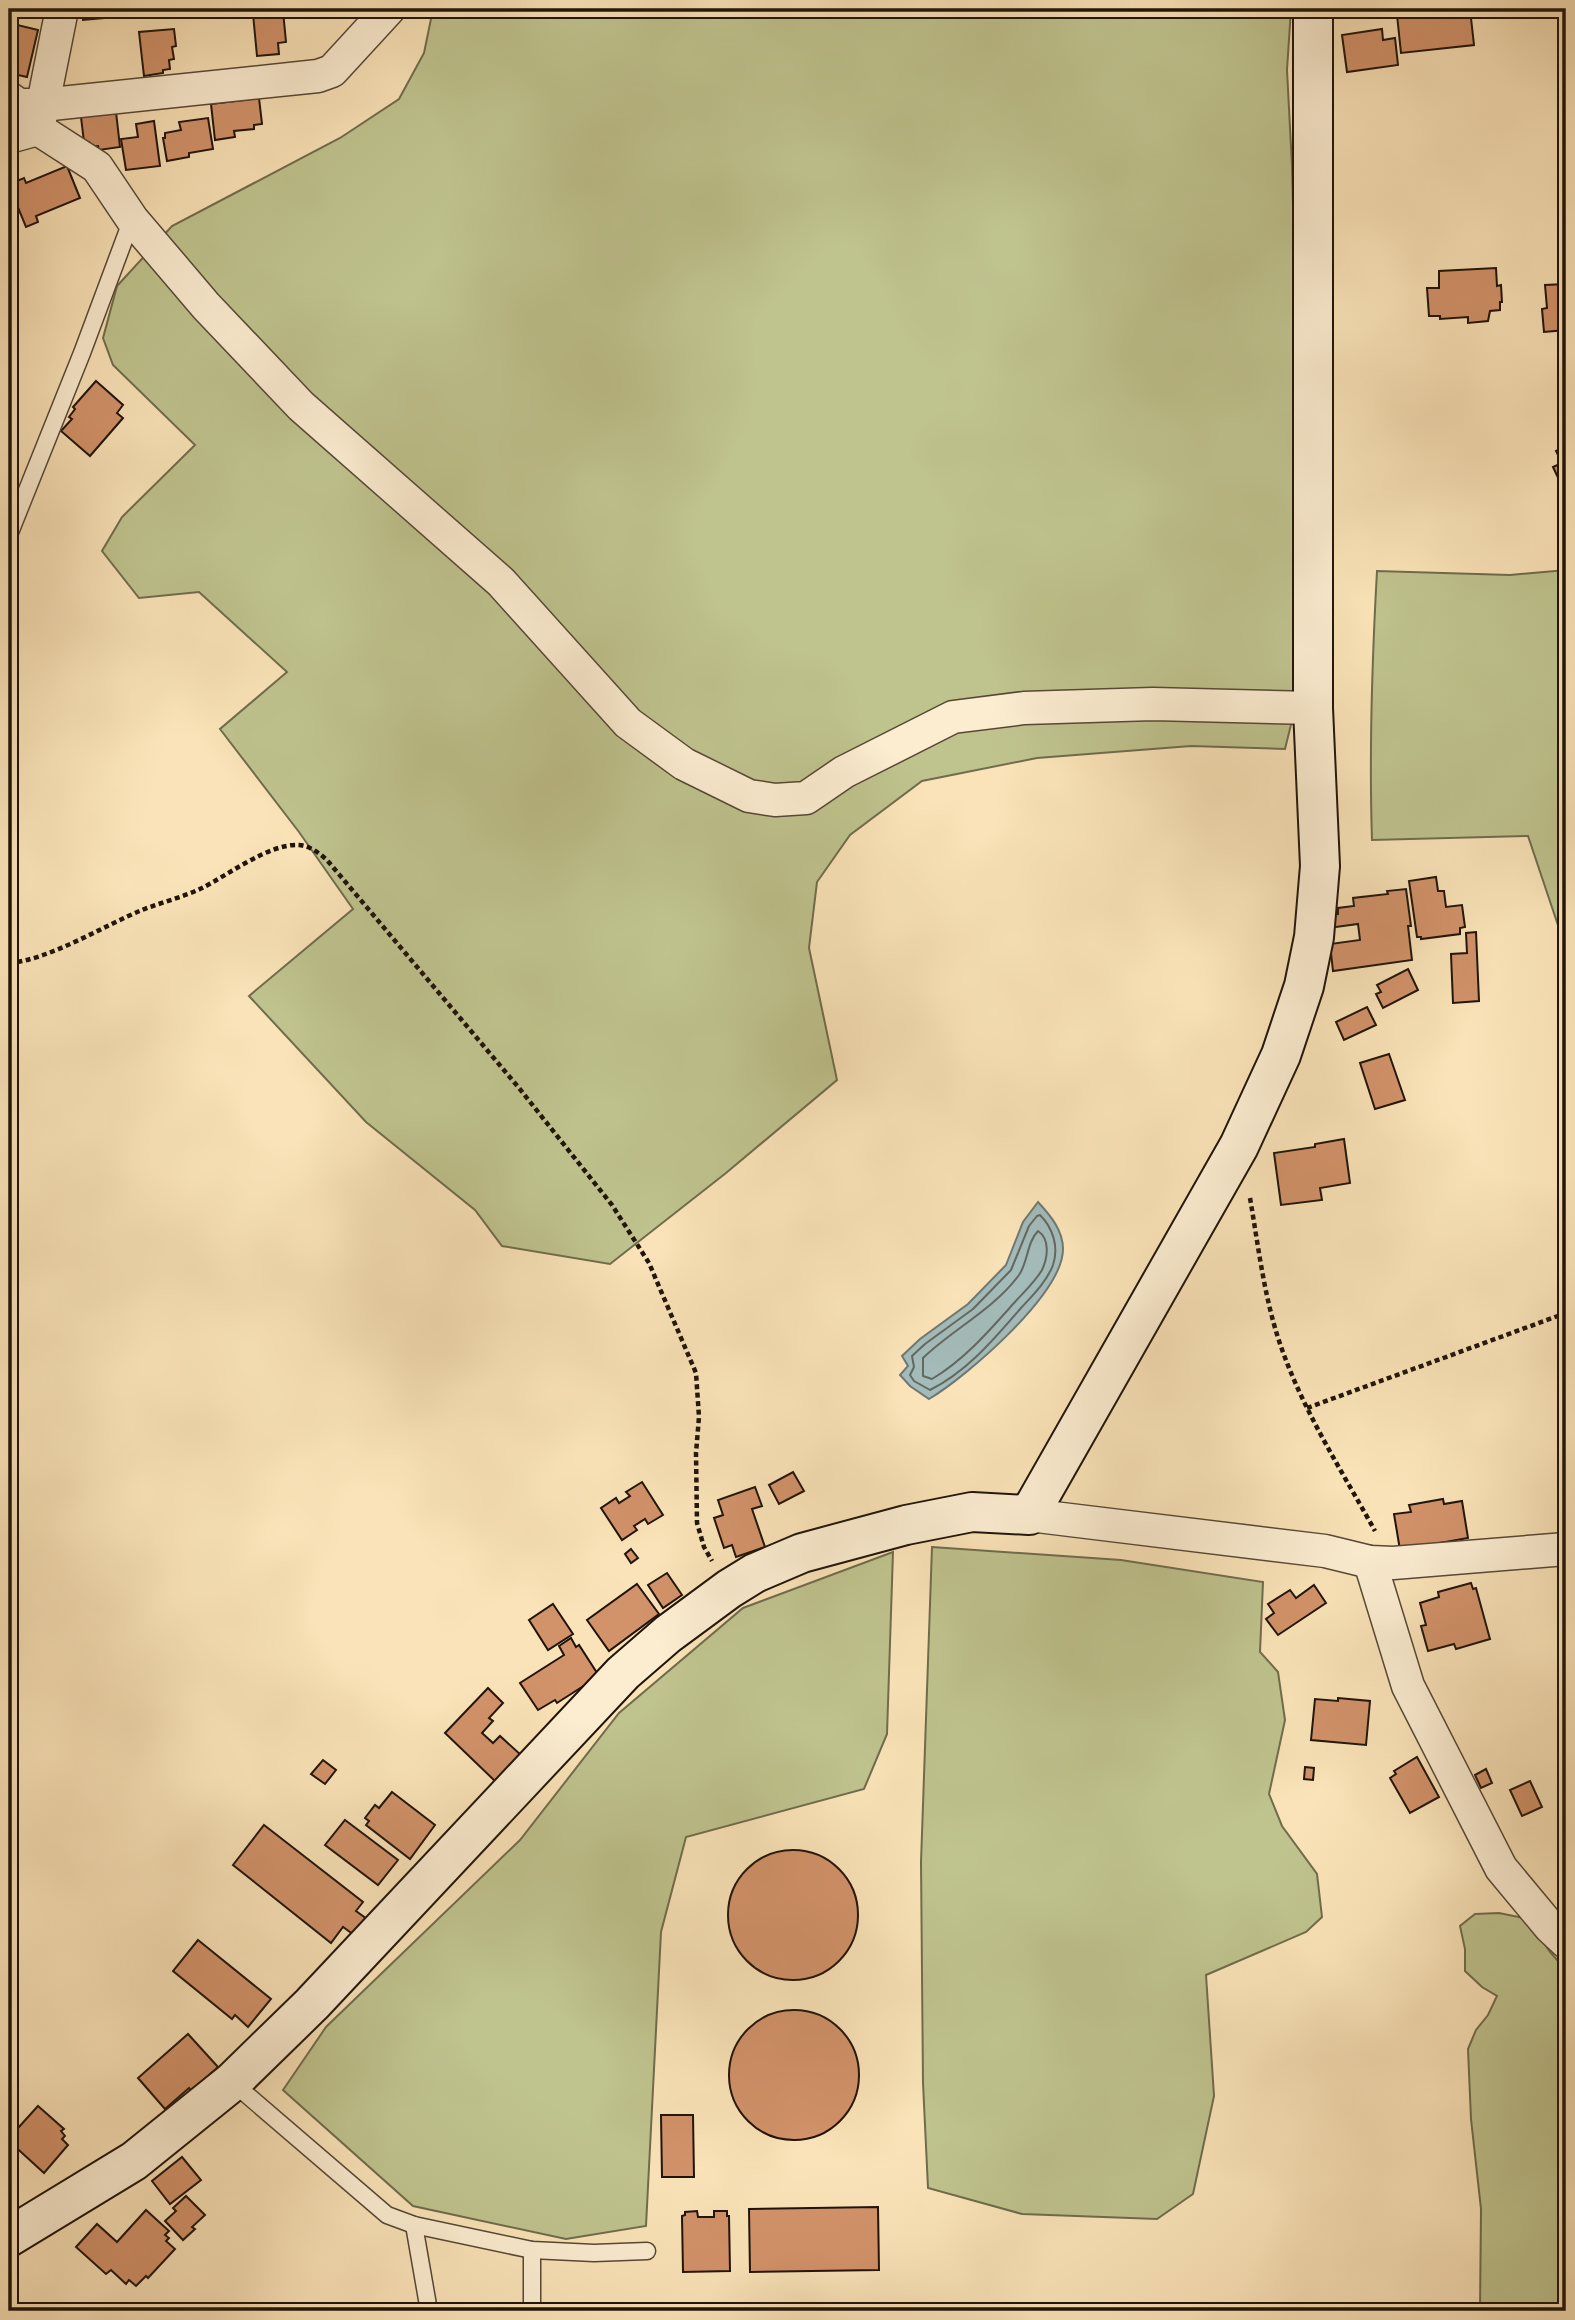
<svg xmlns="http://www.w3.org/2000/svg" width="1575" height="2320" font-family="Cardo,serif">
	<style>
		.green { fill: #bfc38e; stroke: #706c4c; stroke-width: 2 }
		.water { fill: #a3bbb9; stroke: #6f7873; stroke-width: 2 }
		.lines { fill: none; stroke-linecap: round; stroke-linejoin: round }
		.shore { stroke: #626862; stroke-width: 2 }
		.building { fill: #d2926a; stroke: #20140a; stroke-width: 2 }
		.lane-casing { stroke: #564836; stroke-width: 19 }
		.street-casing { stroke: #564836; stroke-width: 35 }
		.secondary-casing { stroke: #20140a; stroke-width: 42 }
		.path { stroke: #20140a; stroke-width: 4.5; stroke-dasharray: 5 3.5; stroke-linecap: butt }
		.lane { stroke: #fcedd1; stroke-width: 16 }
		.street { stroke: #fcedd1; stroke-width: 32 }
		.secondary { stroke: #fcedd1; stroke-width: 38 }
	</style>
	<rect width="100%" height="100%" fill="#fae3b8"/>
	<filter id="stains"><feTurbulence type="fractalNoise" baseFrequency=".00286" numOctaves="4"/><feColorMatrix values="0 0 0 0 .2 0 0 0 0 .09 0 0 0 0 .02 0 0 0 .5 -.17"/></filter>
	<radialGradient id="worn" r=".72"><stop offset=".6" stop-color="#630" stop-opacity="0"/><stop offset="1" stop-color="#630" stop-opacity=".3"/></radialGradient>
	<!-- green -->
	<g class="green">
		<polygon points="433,9 1291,9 1287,70 1292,166 1305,668 1285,749 1191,746 1037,758 922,781 850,835 817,882 809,948 837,1080 726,1173 610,1264 502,1246 475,1210 366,1122 249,996 353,909 299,832 220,729 287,672 199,592 139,598 102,551 122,517 195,445 113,365 103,338 117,286 172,226 340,138 399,99 424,53"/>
		<path d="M 1566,570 L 1566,949 L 1528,836 L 1372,840 C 1369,750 1372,661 1377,571 L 1510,575 Z"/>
		<polygon points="932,1547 1121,1560 1263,1582 1260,1652 1278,1672 1285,1720 1269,1794 1282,1826 1317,1874 1322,1917 1306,1932 1206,1975 1214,2096 1193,2194 1157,2219 1022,2214 928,2188 923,2083 921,1862"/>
		<polygon points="893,1552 887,1734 864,1789 686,1837 661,1932 646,2226 566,2239 413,2206 283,2090 326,2027 520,1840 619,1713 743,1608"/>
		<polygon points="1499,1913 1528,1919 1550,1952 1566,1970 1566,2311 1480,2311 1481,2209 1471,2119 1468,2049 1476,2030 1488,2015 1497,1996 1482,1987 1465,1971 1465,1949 1460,1926 1475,1914"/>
	</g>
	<!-- water -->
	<path class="water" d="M 1038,1202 C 1050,1215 1063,1230 1063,1249 C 1063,1294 966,1377 929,1399 L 910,1386 L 900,1375 L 908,1366 L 902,1356 L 920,1339 L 968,1304 L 1006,1265 L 1023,1222 Z"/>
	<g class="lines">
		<!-- shore -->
		<g class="shore">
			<path d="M 1037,1216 L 1040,1215 C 1053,1228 1059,1247 1053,1265 C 1047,1281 1033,1295 1021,1308 C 995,1338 967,1372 930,1390 L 914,1381 L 910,1375 L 914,1367 L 912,1356 L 925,1344 L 973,1309 L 1011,1270 L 1029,1226 Z"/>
			<path d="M 1038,1231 C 1050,1239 1048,1257 1042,1270 C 1035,1282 1023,1293 1014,1303 C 989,1331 964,1360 932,1379 L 923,1376 L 923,1358 C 953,1329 993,1310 1019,1275 C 1028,1262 1027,1242 1038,1231 Z"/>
		</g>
	</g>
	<!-- building -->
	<g class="building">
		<polygon points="82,9 126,9 126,16 83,20"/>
		<polygon points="128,9 164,9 165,13 129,16"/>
		<polygon points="264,9 280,9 280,11 283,11 286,42 278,43 279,54 257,56 253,14 265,13"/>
		<polygon points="1415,9 1470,9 1474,45 1401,53 1397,15 1416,13"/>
		<polygon points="9,23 38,30 27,77 9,73"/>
		<polygon points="174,29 176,46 172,47 174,59 169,60 170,69 163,70 163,73 144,76 139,32"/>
		<polygon points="1382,29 1383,40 1395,38 1398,65 1347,72 1342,35"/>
		<polygon points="259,98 262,124 254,125 254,129 234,131 235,137 215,140 211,104"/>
		<polygon points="116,112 120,147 99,150 98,146 89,147 89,142 84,142 81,117"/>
		<polygon points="208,118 213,149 189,153 189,157 167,161 163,138 165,138 165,133 181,130 179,122"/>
		<polygon points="154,121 160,166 126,170 121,139 138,137 136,124"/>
		<polygon points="67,166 80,198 36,216 38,222 26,227 12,193 16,191 12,183 24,178 26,183"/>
		<polygon points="1496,268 1497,286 1501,285 1502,302 1500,302 1500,310 1490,311 1488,321 1468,323 1468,317 1440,319 1440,316 1429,316 1427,288 1439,288 1439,271"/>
		<polygon points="1566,284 1566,330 1544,332 1542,309 1547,308 1545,285"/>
		<polygon points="96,381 123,405 117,413 123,418 90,456 61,431 72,419 69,417 75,409 73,407"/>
		<polygon points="1566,446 1566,479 1560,482 1553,467 1562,463 1556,451"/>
		<polygon points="1436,877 1438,891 1444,891 1446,907 1462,905 1465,927 1460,928 1460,934 1421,939 1421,937 1417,937 1409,881"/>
		<polygon points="1406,889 1411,926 1408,926 1412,960 1333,971 1330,944 1360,940 1358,924 1329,928 1327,916 1338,914 1338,908 1354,906 1353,898 1388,894 1387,891"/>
		<polygon points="1476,932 1479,1001 1453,1003 1451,954 1467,953 1466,933"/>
		<polygon points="1408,969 1418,990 1383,1008 1376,994 1381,992 1377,985"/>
		<polygon points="1367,1007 1376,1025 1344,1040 1336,1022"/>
		<polygon points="1389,1054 1405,1100 1375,1109 1360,1063"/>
		<polygon points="1344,1139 1350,1183 1320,1188 1322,1200 1281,1205 1274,1153 1315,1147 1315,1144"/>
		<polygon points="793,1472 804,1491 779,1504 769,1485"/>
		<polygon points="642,1482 663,1515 648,1524 645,1519 634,1526 637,1530 622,1540 601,1508 616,1498 619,1503 630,1496 626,1492"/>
		<polygon points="755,1487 762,1506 752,1509 765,1547 736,1557 732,1545 724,1548 714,1518 723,1515 718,1500"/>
		<polygon points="1443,1499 1444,1504 1462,1501 1468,1538 1400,1550 1394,1514 1411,1512 1409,1505"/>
		<polygon points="631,1549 638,1558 631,1563 625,1554"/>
		<polygon points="667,1573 682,1595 663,1608 648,1585"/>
		<polygon points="1471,1583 1473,1589 1476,1588 1490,1639 1456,1649 1454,1644 1428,1651 1421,1626 1426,1625 1420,1603 1439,1597 1438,1592"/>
		<polygon points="637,1584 659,1614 609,1651 587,1620"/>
		<polygon points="1314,1585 1326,1603 1278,1635 1266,1619 1274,1613 1268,1604 1290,1590 1296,1598"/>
		<polygon points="553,1604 573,1634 548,1650 529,1620"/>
		<polygon points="571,1638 576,1647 579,1645 599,1676 557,1703 555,1700 538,1710 520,1683 564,1655 559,1646"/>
		<polygon points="488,1688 503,1703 489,1718 493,1721 482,1733 493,1743 500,1736 521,1755 496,1782 445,1733"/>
		<polygon points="1338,1698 1370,1701 1366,1745 1311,1740 1315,1699 1338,1701"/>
		<polygon points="1417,1757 1439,1797 1410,1813 1390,1778 1396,1774 1394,1771"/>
		<polygon points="323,1760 336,1770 325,1784 311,1774"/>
		<polygon points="1305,1767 1314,1768 1313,1780 1304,1779"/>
		<polygon points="1486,1769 1492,1783 1481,1788 1475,1775"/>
		<polygon points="1530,1781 1542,1807 1522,1816 1510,1790"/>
		<polygon points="392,1792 435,1825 410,1859 366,1825 369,1821 365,1818 375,1805 379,1808"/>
		<polygon points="345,1820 398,1860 378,1885 325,1845"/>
		<polygon points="264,1825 363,1902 356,1911 367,1919 354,1935 343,1927 331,1943 233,1865"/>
		<circle cx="793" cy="1915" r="65"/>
		<polygon points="198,1940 271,1999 248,2027 235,2015 232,2019 173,1971"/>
		<circle cx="794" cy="2075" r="65"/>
		<polygon points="188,2034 218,2067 191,2091 189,2088 165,2109 138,2078"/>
		<polygon points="38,2106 64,2129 61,2131 65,2136 62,2139 68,2145 44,2173 9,2141 9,2138"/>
		<polygon points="661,2115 693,2115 694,2177 662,2177"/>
		<polygon points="182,2157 201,2180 170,2204 152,2181"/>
		<polygon points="186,2196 205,2215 192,2227 195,2229 183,2240 165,2221 176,2211 173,2208"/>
		<polygon points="878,2207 879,2270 750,2272 749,2209"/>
		<polygon points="146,2210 169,2231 165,2235 169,2238 166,2241 175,2249 148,2278 146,2276 136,2286 129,2280 126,2284 111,2270 106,2274 76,2247 97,2224 117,2242"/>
		<polygon points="697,2211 698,2217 714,2217 714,2211 727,2211 727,2216 729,2216 730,2271 683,2272 682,2216 685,2215 685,2212"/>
	</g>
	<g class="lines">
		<defs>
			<g id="lane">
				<polyline points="9,535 82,353 132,219"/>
				<polyline points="232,2082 387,2215 414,2225 532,2250 594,2253 647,2251"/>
				<polyline points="414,2225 429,2311"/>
				<polyline points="532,2250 532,2311"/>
			</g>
			<g id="street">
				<polyline points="62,9 38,129 97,167 132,219 206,306 301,406 501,582 628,723 684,764 749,796 775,800 806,798 844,772 953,717 1024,708 1153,704 1313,708"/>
				<polyline points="9,98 19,105 42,105 318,76 332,71 389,9"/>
				<polyline points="9,137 38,129"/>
				<polyline points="1029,1515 1325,1551 1370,1562 1393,1563 1566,1549"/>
				<polyline points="1370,1562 1408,1686 1501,1868 1550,1927 1566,1942"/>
			</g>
			<polyline id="secondary" points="9,2237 134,2161 232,2082 312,2004 623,1673 668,1634 729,1589 755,1573 802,1553 906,1525 972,1512 1029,1515 1239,1146 1281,1055 1304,986 1314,937 1320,866 1313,708 1313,9"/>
		</defs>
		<!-- lane casing -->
		<use href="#lane" class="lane-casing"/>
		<!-- street casing -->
		<use href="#street" class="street-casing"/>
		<!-- secondary casing -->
		<use href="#secondary" class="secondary-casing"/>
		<!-- path -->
		<g class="path">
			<path d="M 9,963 C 49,960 103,926 142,910 C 162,902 184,897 202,888 C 228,875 270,843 299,845 C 310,846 319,853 327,860 L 519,1088 L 612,1205 L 649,1263 L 696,1373 L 699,1417 L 696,1453 L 697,1523 L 704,1547 L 712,1561"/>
			<path d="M 1250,1198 C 1259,1250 1265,1305 1284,1355 C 1307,1417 1343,1473 1375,1531"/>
			<polyline points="1307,1408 1566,1313"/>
		</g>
		<!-- lane -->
		<use href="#lane" class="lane"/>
		<!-- street -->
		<use href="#street" class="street"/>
		<!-- secondary -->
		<use href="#secondary" class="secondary"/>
	</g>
	<!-- margin -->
	<rect width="1575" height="2320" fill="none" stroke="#fae3b8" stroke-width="35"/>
	<rect x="10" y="10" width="1554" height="2299" fill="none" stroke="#20140a" stroke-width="3.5"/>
	<rect x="18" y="18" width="1540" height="2285" fill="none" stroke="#20140a" stroke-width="2"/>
	<rect width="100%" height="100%" filter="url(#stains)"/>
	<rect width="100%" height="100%" fill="url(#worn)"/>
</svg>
